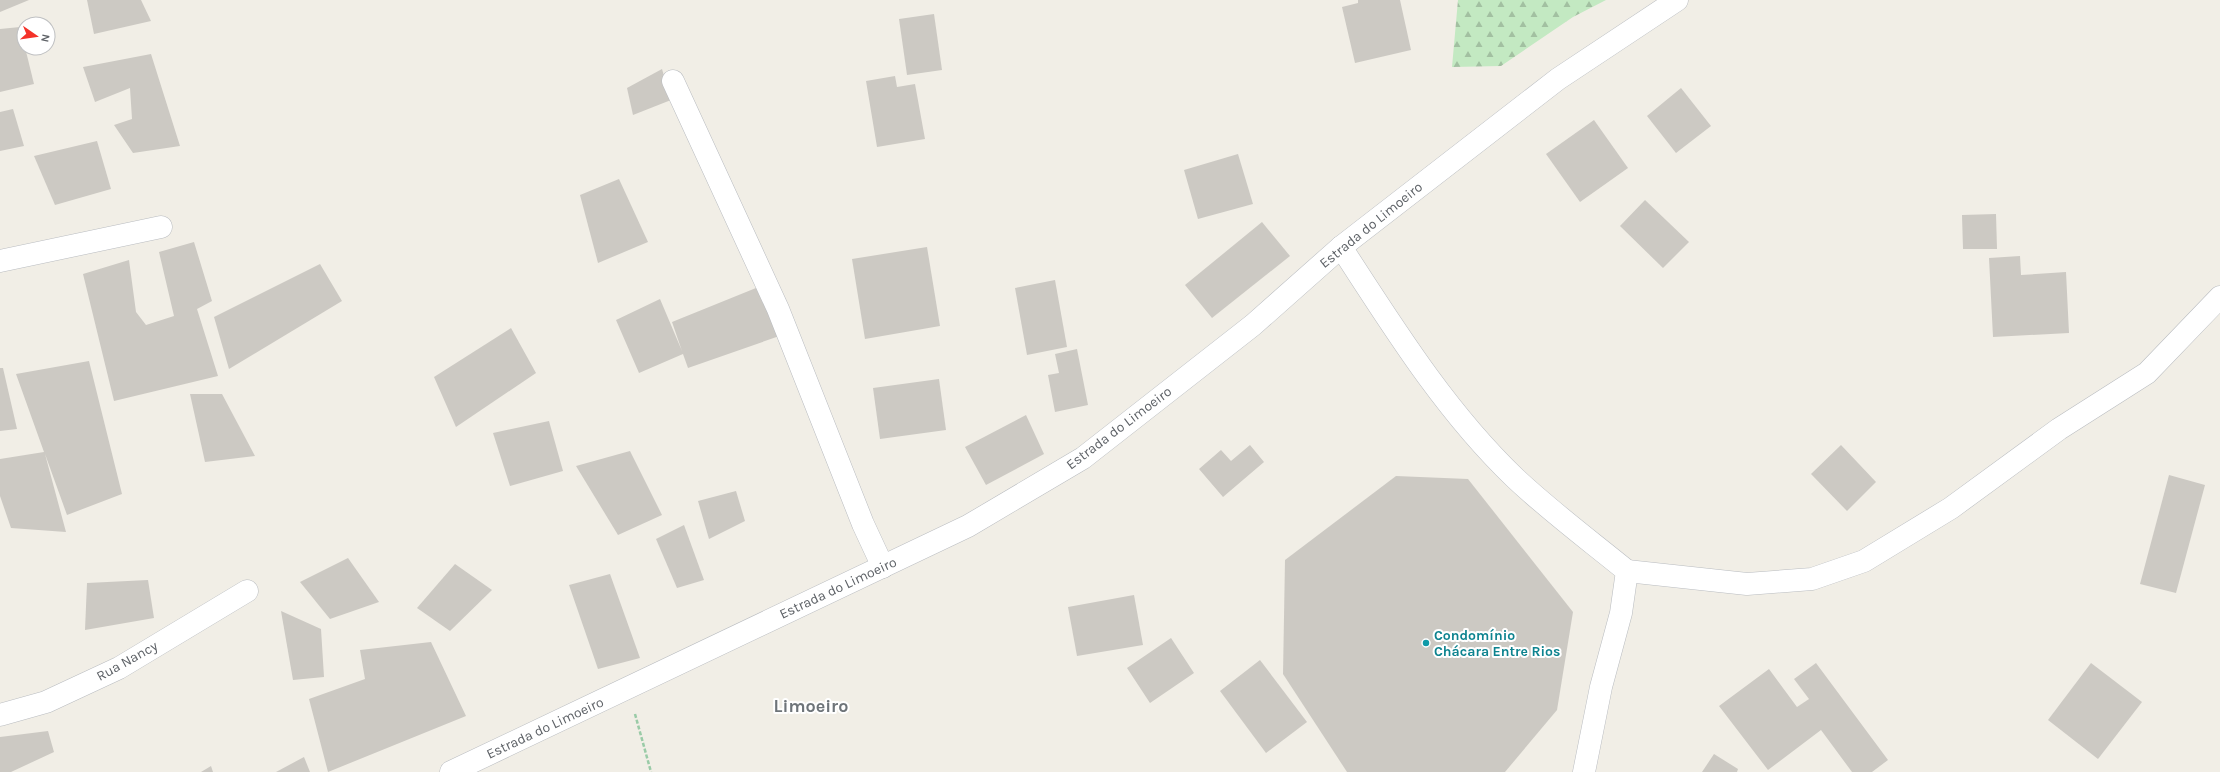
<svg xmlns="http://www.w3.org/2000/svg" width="2220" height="772" font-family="Karla,sans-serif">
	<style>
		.forest { fill: url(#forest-firs) }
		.building { fill: #ccc9c3 }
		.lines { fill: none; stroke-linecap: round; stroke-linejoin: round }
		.minor-casing { stroke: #b9bcc0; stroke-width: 23 }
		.path { stroke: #9acba7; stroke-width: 2.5; stroke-dasharray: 4 2; stroke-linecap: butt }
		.minor { stroke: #fff; stroke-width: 22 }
		.culture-dot { fill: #0f9aa8; stroke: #fff; stroke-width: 1.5 }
		.labels { text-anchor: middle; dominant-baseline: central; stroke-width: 4; stroke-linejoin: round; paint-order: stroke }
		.street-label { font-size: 14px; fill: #5e6267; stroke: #fff }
		.culture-label { font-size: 14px; font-weight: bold; fill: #0d838f; stroke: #fff; text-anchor: start }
		.district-label { font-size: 18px; font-weight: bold; fill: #6e7479; stroke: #fff }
	</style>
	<defs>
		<pattern id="forest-firs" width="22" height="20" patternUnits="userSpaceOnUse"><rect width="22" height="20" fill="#c3e9c2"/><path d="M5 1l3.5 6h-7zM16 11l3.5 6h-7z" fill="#a2c0a1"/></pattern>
	</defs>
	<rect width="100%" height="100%" fill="#f1eee6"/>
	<!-- forest -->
	<polygon class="forest" points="1458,0 1606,0 1573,17 1501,66 1452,67"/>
	<!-- building -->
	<g class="building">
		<polygon points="0,0 29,0 0,12"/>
		<polygon points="87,0 141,0 151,21 94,34"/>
		<polygon points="1358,0 1400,0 1411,50 1355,63 1342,7 1358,3"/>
		<polygon points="934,14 942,70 907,75 899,19"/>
		<polygon points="20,27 34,84 0,92 0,29"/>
		<polygon points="151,54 180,146 133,153 114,125 132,119 130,88 95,102 83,67"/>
		<polygon points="662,69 671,100 633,115 627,88"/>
		<polygon points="895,76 897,87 915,84 925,139 877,147 866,81"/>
		<polygon points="1681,88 1711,126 1676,153 1647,116"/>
		<polygon points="13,109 24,146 0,151 0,112"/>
		<polygon points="1594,120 1628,168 1580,202 1546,154"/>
		<polygon points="97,141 111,189 55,205 34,156"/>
		<polygon points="1238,154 1253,204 1198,219 1184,170"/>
		<polygon points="619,179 648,242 598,263 580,195"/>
		<polygon points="1645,200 1689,242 1663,268 1620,226"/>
		<polygon points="1996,214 1997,249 1963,249 1962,215"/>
		<polygon points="1262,222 1290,256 1212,318 1185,285"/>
		<polygon points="194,242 212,301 197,309 218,376 114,401 83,274 129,260 136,312 146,325 174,316 159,252"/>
		<polygon points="927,247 940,326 865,339 852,259"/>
		<polygon points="2020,256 2021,275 2066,272 2069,333 1993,337 1989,258"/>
		<polygon points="320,264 342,301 229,369 214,317"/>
		<polygon points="1055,280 1067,347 1027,355 1015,288"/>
		<polygon points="766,284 788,333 688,368 683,354 639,373 616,320 660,299 682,351 672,322"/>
		<polygon points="511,328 536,373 456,427 434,377"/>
		<polygon points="1077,349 1088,405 1055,412 1048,375 1059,373 1055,354"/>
		<polygon points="89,361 122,494 67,515 45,454 66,532 11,528 0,496 0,459 44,452 16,374"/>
		<polygon points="0,368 3,368 17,429 0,431"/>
		<polygon points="939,379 946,430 880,439 873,388"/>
		<polygon points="190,394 222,394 255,456 205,462"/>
		<polygon points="1026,415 1044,454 986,485 965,447"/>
		<polygon points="549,421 563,471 510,486 493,433"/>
		<polygon points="1250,445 1264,462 1223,497 1199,469 1221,450 1231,461"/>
		<polygon points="1841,445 1876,482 1847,511 1811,474"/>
		<polygon points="630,451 662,515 618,535 576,466"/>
		<polygon points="2169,475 2205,485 2176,593 2140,584"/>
		<polygon points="1396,476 1468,479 1573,612 1557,710 1505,772 1347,772 1283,674 1285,560"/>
		<polygon points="736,491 745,521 709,539 698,501"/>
		<polygon points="684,525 704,580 677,588 656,539"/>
		<polygon points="348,558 379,602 330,619 300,582"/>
		<polygon points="455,564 492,590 450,631 417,608"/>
		<polygon points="610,574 640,658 598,669 569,585"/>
		<polygon points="148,580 154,618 85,630 87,583"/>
		<polygon points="1134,595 1143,645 1077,656 1068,607"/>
		<polygon points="281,611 321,629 324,677 293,680"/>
		<polygon points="1171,638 1194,673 1150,703 1127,668"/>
		<polygon points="431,642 466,716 328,772 309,699 365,679 360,650"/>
		<polygon points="1260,660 1307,722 1266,753 1220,691"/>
		<polygon points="1816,663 1888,760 1872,772 1852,772 1821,730 1768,770 1719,706 1769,669 1797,707 1809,699 1794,679"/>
		<polygon points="2091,663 2142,702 2098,759 2048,720"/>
		<polygon points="48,731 54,752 11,772 0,772 0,737"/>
		<polygon points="1714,754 1738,769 1737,772 1702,772"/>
		<polygon points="304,757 310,772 276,772"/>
		<polygon points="211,766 213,772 201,772"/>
	</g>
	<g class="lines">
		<defs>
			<g id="minor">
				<polyline points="673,81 778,309 863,524 883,567"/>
				<path d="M 1341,247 C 1393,327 1445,411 1515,478 C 1550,511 1589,540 1627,571 L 1621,613 L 1601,687 L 1584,772"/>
				<polyline points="0,261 161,227"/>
				<polyline points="1627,571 1747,584 1812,579 1864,561 1951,508 2059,429 2147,373 2220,297"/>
				<polyline points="0,715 46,702 119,668 247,591"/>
				<polyline points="451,772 968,526 1083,458 1253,325 1341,247 1558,79 1677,0"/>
			</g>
		</defs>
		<!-- minor casing -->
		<use href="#minor" class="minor-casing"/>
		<!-- path -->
		<polyline class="path" points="635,714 651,772"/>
		<!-- minor -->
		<use href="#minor" class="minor"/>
	</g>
	<!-- markers -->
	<circle class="culture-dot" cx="1426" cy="643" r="4"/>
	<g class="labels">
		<!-- street labels -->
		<g class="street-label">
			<text transform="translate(1371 225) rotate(-39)">Estrada do Limoeiro</text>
			<text transform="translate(1119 428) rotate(-37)">Estrada do Limoeiro</text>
			<text transform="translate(838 588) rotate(-25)">Estrada do Limoeiro</text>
			<text transform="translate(127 661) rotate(-29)">Rua Nancy</text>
			<text transform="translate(545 728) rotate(-25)">Estrada do Limoeiro</text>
		</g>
		<!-- culture labels -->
		<g class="culture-label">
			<text x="1434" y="635">Condomínio<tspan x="1434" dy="16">Chácara Entre Rios</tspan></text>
		</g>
		<!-- district labels -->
		<g class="district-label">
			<text x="811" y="706">Limoeiro</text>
		</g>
	</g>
	<!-- north arrow -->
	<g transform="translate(36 36) rotate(103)"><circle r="19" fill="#ffffff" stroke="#bfc0c2"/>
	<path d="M0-3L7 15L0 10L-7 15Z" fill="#f43229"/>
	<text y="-6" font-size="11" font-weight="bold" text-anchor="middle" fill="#5e6267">N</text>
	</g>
</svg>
